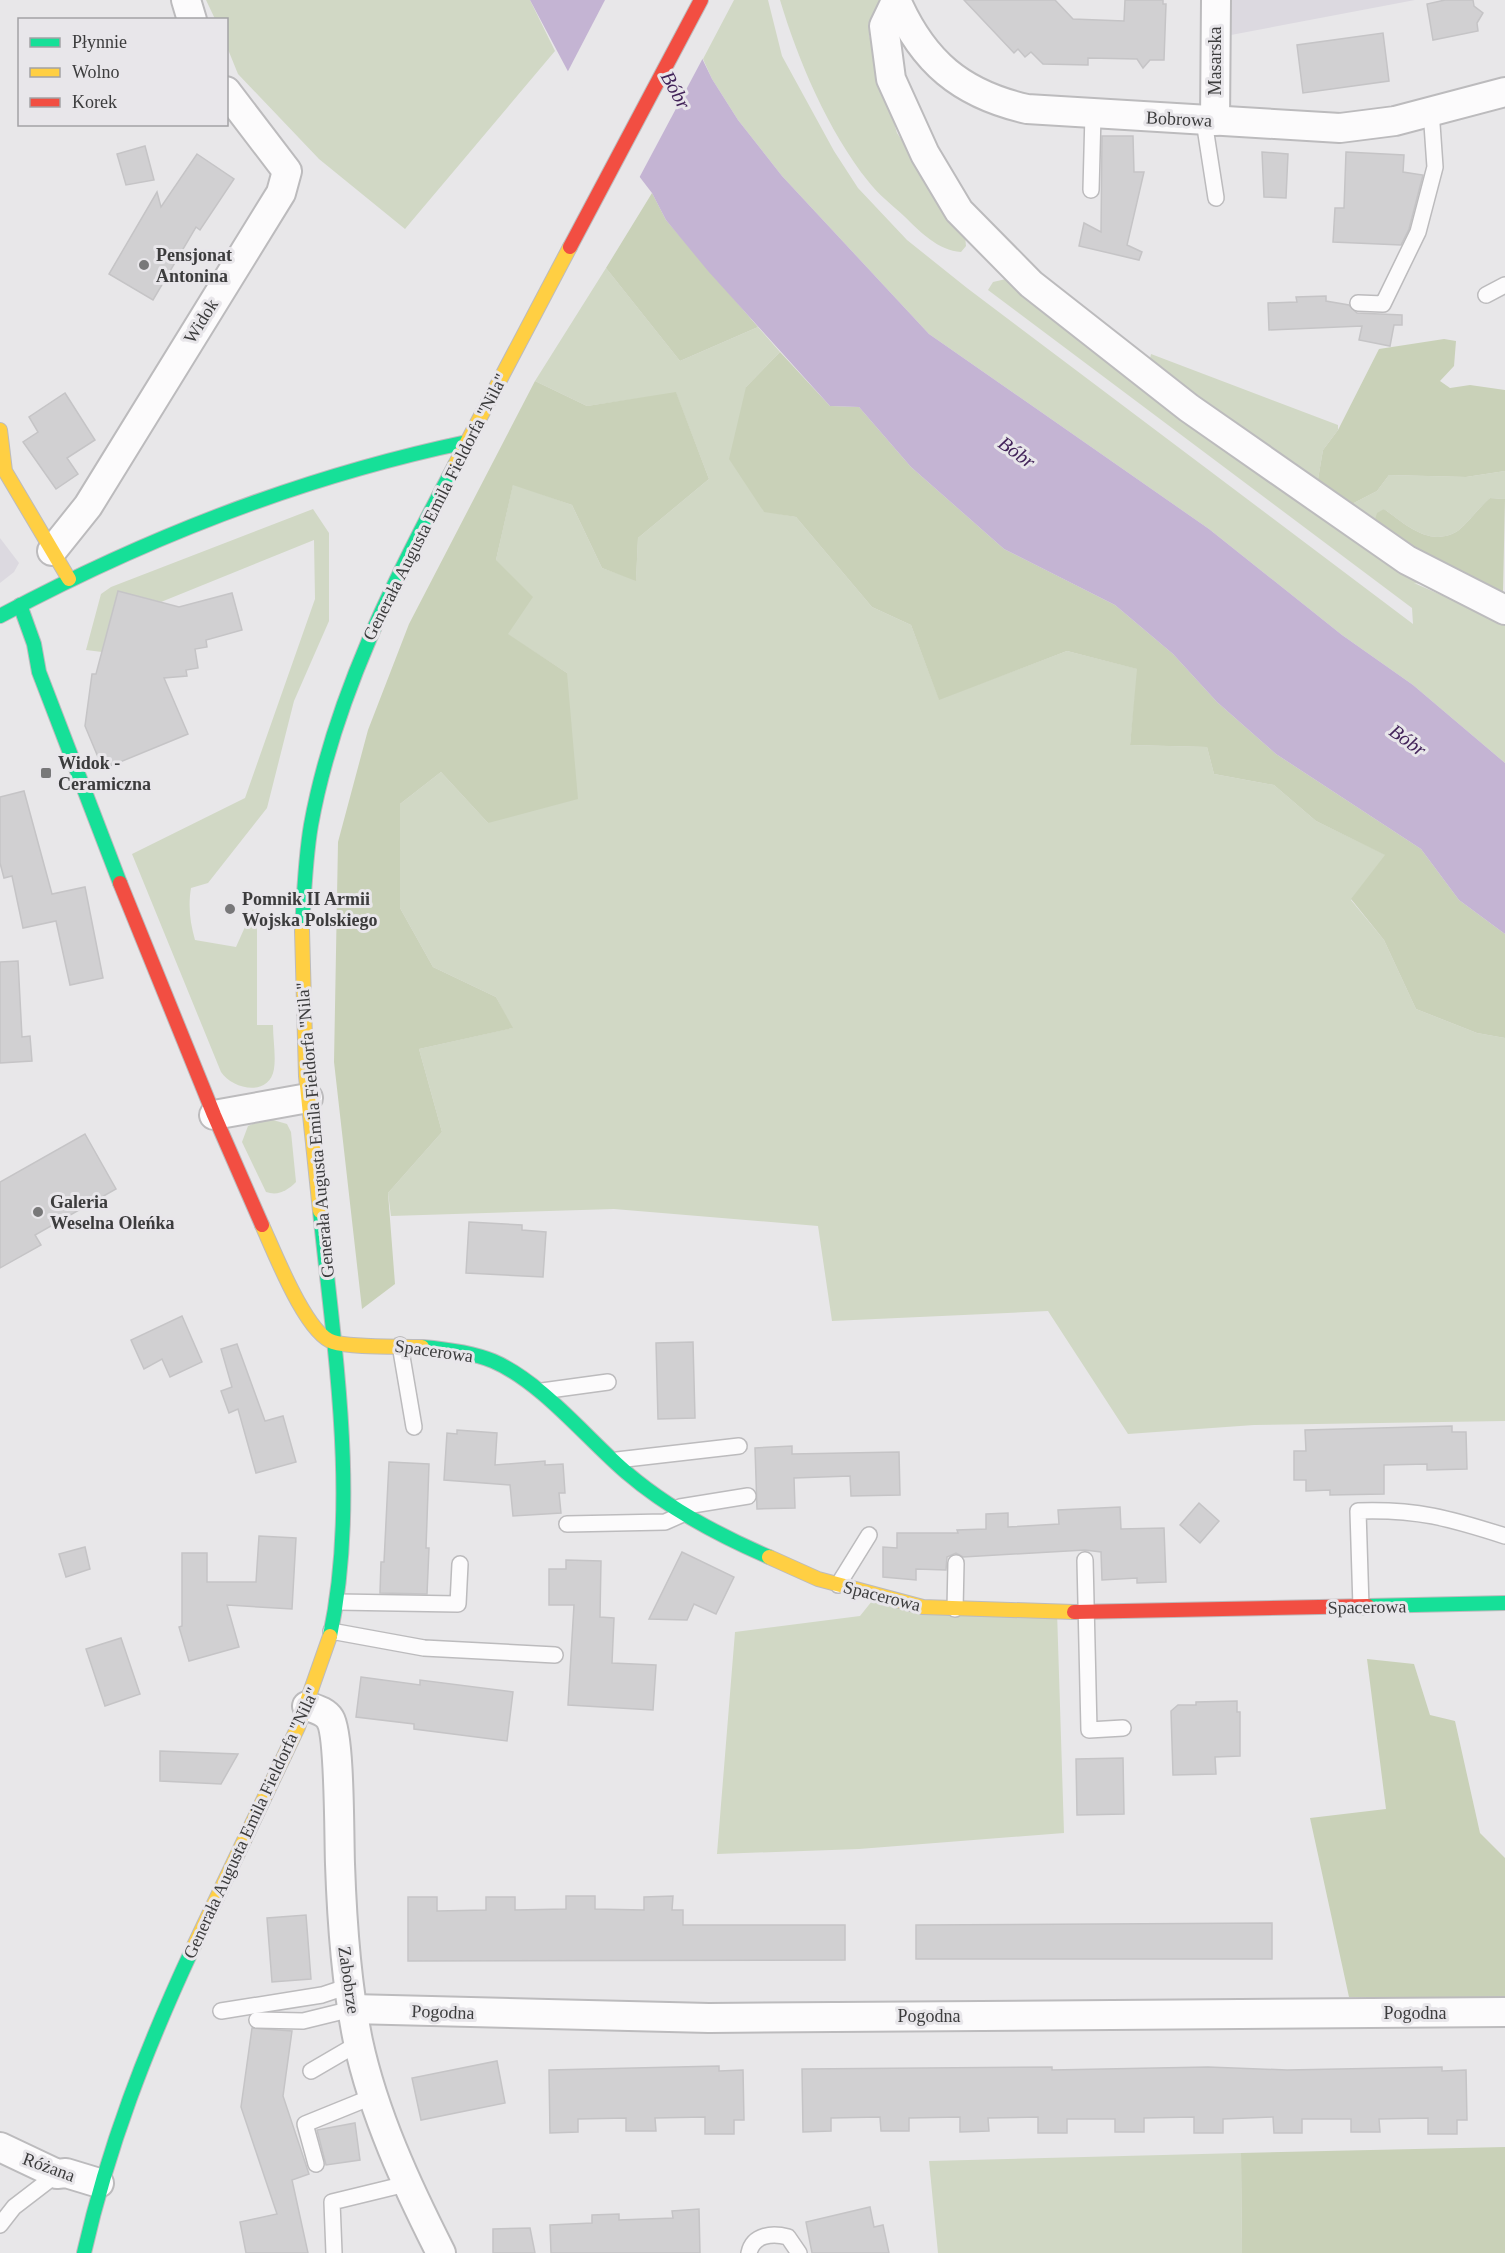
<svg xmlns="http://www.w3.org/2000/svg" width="1505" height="2253" font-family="'Times New Roman',serif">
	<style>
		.built { fill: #dcd9e0 }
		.green { fill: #d1d8c5 }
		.forest { fill: #c9d1b8 }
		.water { fill: #c4b4d3 }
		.pier { fill: #e8e7e9 }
		.building { fill: #d1d0d2; stroke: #c5c4c6; stroke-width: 1.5 }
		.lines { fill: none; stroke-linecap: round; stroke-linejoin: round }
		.lane-casing { stroke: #bcbbbd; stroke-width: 18 }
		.street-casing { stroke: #bcbbbd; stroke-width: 32 }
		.fast-casing { stroke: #bcbbbd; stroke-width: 16 }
		.slow-casing { stroke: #bcbbbd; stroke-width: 16 }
		.jam-casing { stroke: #bcbbbd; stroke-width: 16 }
		.lane { stroke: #fcfbfc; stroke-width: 15 }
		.street { stroke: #fcfbfc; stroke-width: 28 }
		.fast { stroke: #16e098; stroke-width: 14 }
		.slow { stroke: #ffcf43; stroke-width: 14 }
		.jam { stroke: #f24e42; stroke-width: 14 }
		.poi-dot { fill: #787879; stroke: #e8e6ea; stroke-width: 2 }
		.labels { text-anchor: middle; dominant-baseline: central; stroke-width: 6; stroke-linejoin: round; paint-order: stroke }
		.street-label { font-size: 18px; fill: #3c3c3d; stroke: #e8e6ea }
		.poi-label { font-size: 18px; font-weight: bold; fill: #3c3c3d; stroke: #e8e6ea; text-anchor: start }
		.water-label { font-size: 20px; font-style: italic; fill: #43245a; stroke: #e8e6ea }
	</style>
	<rect width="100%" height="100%" fill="#e8e7e9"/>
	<!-- built -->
	<g class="built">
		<polygon points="1216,0 1415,0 1215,38"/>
		<polygon points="0,538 19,563 14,572 0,583"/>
	</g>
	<!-- green -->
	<g class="green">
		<polygon points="206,0 530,0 555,51 405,229 319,159 238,74 227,47 226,20 215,19"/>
		<polygon points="734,0 768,0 782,56 834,151 858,188 907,240 967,288 1413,624 1412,608 988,290 993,282 1006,279 1428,585 1414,583 1505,623 1505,763 1413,685 1342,635 1209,529 929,334 782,176 738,120 712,79 703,59"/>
		<path d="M 780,0 L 879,0 L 869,35 L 897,133 L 965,236 L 966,246 L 961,252 C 939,251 919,231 904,216 C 892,205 878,194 868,181 C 828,131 798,60 780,0 Z"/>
		<polygon points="606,268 680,361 758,327 780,352 746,387 763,511 796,517 872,607 911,625 939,699 1067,651 1138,669 1130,745 1207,747 1214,774 1274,785 1316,821 1386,855 1351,900 1384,940 1416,1009 1477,1033 1505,1038 1505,1421 1254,1425 1128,1434 1048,1311 832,1321 818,1226 614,1209 391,1216 388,1193 442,1132 419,1049 512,1028 496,997 433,967 400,908 400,804 441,772 488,823 567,673 507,634 496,560 513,484 572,505 602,568 636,580 638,538 709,479 676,393 587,406 535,381"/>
		<polygon points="1151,354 1338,425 1338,430 1323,450 1317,485 1149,364"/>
		<path d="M 1505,471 L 1505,499 L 1490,498 C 1479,507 1466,526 1456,532 C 1429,547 1405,524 1384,509 L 1374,523 L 1348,506 L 1377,491 L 1389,475 L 1466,477 Z"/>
		<path d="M 313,509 L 329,533 L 329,621 L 294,701 L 267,808 L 208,883 L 191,888 C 188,907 190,922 195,940 L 236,947 L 253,909 L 257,927 L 257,1025 L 273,1025 C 273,1039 276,1056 274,1069 C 269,1098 232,1089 221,1072 L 132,854 L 245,798 L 315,599 L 314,540 L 161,602 L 118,591 L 102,652 L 86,650 L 101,594 L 111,587 Z"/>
		<path d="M 266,1118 L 287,1124 L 291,1132 L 296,1182 C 287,1191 278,1196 266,1192 L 242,1142 L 248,1126 Z"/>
		<polygon points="876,1596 1057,1611 1064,1833 859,1849 717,1854 735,1632 860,1616"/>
		<polygon points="1241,2153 1242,2253 938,2253 929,2161"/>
	</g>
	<!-- forest -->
	<g class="forest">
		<polygon points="652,193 666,220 758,327 680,361 606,268"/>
		<polygon points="1444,339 1456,341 1454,366 1440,381 1450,388 1470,385 1505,390 1505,471 1466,477 1389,475 1377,491 1348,506 1317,485 1323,450 1338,430 1379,349"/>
		<polygon points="780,352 830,406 859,407 911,467 1004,549 1115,605 1173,654 1217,702 1276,754 1421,849 1459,900 1505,934 1505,1038 1477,1033 1416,1009 1384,940 1351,899 1385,855 1316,821 1274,785 1214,774 1207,747 1130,745 1137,669 1067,651 939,700 911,625 872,607 796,517 764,512 729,459 746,387"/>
		<polygon points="535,381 587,406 676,392 709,479 638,538 636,581 602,568 572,505 513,485 496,560 533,597 508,634 567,673 578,799 488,823 441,772 400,804 400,908 433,967 496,997 513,1028 419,1049 442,1132 388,1193 395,1284 362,1309 334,1062 338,842 368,730 409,624"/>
		<path d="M 1490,498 L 1505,499 L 1503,593 L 1410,549 L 1374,523 L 1377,513 L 1384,509 C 1405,524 1429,547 1456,532 C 1466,526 1479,507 1490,498 Z"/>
		<polygon points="1367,1659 1414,1664 1430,1715 1455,1721 1480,1833 1505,1858 1505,1998 1349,1997 1310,1818 1386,1809"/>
		<polygon points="1505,2147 1505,2253 1242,2253 1241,2153"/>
	</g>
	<!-- water -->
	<polygon class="water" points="530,0 674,0 712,79 738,120 782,176 929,334 1209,529 1342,635 1413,685 1505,763 1505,934 1459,900 1421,849 1276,754 1217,702 1173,654 1115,605 1004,549 911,467 859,407 830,406 708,271 666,220 652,193 589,111"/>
	<!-- pier -->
	<polygon class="pier" points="605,0 678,0 704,56 638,180 586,113 566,75"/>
	<!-- building -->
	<g class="building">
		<polygon points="964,0 1055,0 1073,19 1124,21 1125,0 1163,0 1163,4 1166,4 1164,60 1150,60 1143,68 1137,59 1088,58 1088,65 1043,64 1031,52 1025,57 1018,49 1014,53"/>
		<polygon points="1445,0 1473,0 1474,6 1483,13 1477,23 1478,31 1433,40 1427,4"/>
		<polygon points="1383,33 1389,81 1303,93 1297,45"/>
		<polygon points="1102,136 1133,136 1134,172 1144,172 1127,245 1142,252 1139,260 1079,246 1084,223 1101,232"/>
		<polygon points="145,146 154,180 126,185 117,154"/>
		<polygon points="1262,152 1288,154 1286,198 1264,197"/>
		<polygon points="1346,152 1404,155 1403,172 1423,175 1409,229 1401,245 1333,242 1335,208 1344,208"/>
		<polygon points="197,154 234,179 200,230 196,227 153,300 109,274 157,192 161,207"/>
		<polygon points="1326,296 1326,301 1349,305 1357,313 1402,315 1402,325 1394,325 1390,346 1359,340 1362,326 1269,330 1268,303 1297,302 1296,297"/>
		<polygon points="65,393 95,440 67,458 78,474 56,489 23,442 38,432 29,417"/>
		<polygon points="118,591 179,607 232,593 242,630 206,640 207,647 195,649 198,668 186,670 187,676 164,678 188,734 103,769 85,726 92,674 96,674"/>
		<polygon points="24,791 52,894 85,887 103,978 70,985 56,921 23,928 12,876 4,878 0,863 0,797"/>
		<polygon points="18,961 22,1037 30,1036 32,1061 0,1063 0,962"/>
		<polygon points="85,1134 116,1189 35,1235 41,1245 0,1268 0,1182"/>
		<polygon points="469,1222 522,1225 522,1230 546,1232 543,1277 466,1273"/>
		<polygon points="182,1316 202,1362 170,1377 162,1359 144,1369 131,1340"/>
		<polygon points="693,1342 695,1418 658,1419 656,1343"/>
		<polygon points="237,1344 265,1421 283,1416 296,1462 256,1473 238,1409 229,1413 221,1391 232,1387 221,1349"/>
		<polygon points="1452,1426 1452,1432 1466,1432 1467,1469 1427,1470 1427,1464 1384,1465 1384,1494 1330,1495 1330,1490 1306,1491 1306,1480 1294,1480 1294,1451 1306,1451 1305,1430"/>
		<polygon points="457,1430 497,1433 495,1465 545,1461 545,1465 563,1464 565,1493 559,1493 561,1513 513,1516 510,1485 444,1480 447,1433 457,1434"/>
		<polygon points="792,1446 792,1454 899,1452 900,1495 851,1496 850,1476 794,1478 795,1508 757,1509 755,1448"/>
		<polygon points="389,1462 429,1464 426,1548 429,1548 427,1594 380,1593 381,1562 384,1562"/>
		<polygon points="1199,1503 1219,1521 1200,1543 1180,1525"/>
		<polygon points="1120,1507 1121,1529 1164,1528 1166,1582 1137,1583 1137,1578 1102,1580 1101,1552 1085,1550 963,1557 956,1553 947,1557 946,1570 916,1569 916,1580 883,1577 883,1547 897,1548 897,1533 958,1533 957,1530 986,1529 986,1514 1008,1513 1008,1527 1059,1524 1058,1510"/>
		<polygon points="259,1536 296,1538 292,1609 227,1605 239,1647 189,1661 179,1627 182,1626 182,1553 207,1553 207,1582 256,1582"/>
		<polygon points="85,1547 90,1569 66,1577 59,1554"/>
		<polygon points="682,1552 734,1577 716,1614 694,1604 687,1620 649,1619"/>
		<polygon points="566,1560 601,1561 600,1617 614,1618 612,1663 656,1665 653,1710 568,1705 574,1605 549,1605 549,1569 566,1569"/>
		<polygon points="121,1638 140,1694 105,1706 86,1649"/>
		<polygon points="361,1677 420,1685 420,1680 513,1692 507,1741 414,1729 414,1724 356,1717"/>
		<polygon points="1237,1701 1237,1712 1240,1712 1240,1756 1215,1757 1216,1774 1173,1775 1171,1711 1178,1705 1196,1705 1196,1702"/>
		<polygon points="160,1751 238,1754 221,1784 160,1781"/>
		<polygon points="1123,1758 1124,1814 1077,1815 1076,1759"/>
		<polygon points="566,1896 595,1896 595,1909 644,1910 644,1897 673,1896 672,1910 683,1910 683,1925 845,1925 845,1960 408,1961 408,1897 437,1897 437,1911 486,1910 486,1897 515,1897 515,1910 566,1909"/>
		<polygon points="306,1915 311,1979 272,1982 267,1918"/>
		<polygon points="1272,1923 1272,1959 916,1959 916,1925"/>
		<polygon points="252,2028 292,2031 283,2096 309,2174 292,2180 308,2253 246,2253 240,2222 277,2214 241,2107"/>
		<polygon points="497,2061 505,2103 421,2120 412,2078"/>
		<polygon points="719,2066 719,2071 743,2070 744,2120 734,2120 734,2134 705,2134 705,2117 655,2118 656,2131 626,2131 626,2118 578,2119 578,2132 550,2133 549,2070"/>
		<polygon points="1052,2067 1052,2070 1208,2067 1287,2070 1442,2067 1442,2071 1466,2070 1467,2120 1457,2120 1457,2134 1428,2134 1428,2118 1379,2119 1380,2132 1351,2132 1351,2119 1302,2119 1302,2133 1274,2133 1273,2117 1223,2119 1223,2133 1194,2133 1194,2117 1144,2118 1144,2132 1115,2132 1115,2119 1067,2119 1067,2133 1038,2133 1038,2117 988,2118 989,2131 960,2132 960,2117 909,2118 909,2131 881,2131 880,2117 831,2118 831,2131 803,2132 802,2069"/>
		<polygon points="355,2123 360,2160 326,2165 317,2130"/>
		<polygon points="870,2207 874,2227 883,2225 889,2253 812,2253 806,2222"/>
		<polygon points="699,2209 700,2253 551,2253 550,2225 592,2223 592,2215 619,2214 619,2220 673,2218 672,2211"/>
		<polygon points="530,2228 535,2253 493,2253 493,2229"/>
	</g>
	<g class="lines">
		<defs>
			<g id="lane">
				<polyline points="1204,121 1216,198"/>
				<polyline points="1091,190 1093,114"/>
				<polyline points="1486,295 1505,285"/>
				<polyline points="1358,303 1383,304 1418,232 1435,167 1431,110"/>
				<polyline points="400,1345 414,1427"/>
				<polyline points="542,1391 608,1382"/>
				<polyline points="617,1460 739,1446"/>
				<polyline points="680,1507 748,1496"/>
				<polyline points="567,1524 665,1522 683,1514"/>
				<polyline points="1085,1560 1089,1730 1123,1728"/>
				<polyline points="838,1585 869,1535"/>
				<polyline points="337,1602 458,1604 460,1564"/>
				<path d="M 1361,1607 L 1358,1511 C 1417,1509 1449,1518 1505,1536"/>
				<polyline points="955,1609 956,1563"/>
				<polyline points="331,1631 424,1648 555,1655"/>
				<polyline points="221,2011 322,1995 349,1986"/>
				<polyline points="257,2020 303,2021 352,2009"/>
				<polyline points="311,2071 359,2043"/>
				<polyline points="316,2164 305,2124 374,2096"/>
				<polyline points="0,2225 14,2207 57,2174"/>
				<polyline points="334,2253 332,2202 406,2184"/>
				<path d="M 749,2253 C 753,2234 773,2233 788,2237 L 799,2253"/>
			</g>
			<g id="street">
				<polyline points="186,0 192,20"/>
				<path d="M 896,0 C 923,62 961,94 1027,109 L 1340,128 L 1395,121 L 1505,92"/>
				<polyline points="896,1 884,26 891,79 925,154 959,211 1031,284 1189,408 1407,560 1505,610"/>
				<polyline points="1215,121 1216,0"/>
				<polyline points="52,551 88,506 281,193 287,171 226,91"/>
				<polyline points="214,1115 308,1098"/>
				<path d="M 307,1706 C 315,1709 325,1711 330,1719 C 340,1735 339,1839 340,1864 C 342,1924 346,1983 358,2041 C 374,2115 407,2186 441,2253"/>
				<polyline points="352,2009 709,2018 1505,2012"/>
				<polyline points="0,2147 57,2174 66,2173 99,2183"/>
			</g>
			<g id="fast">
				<polyline points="20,605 34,644 39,672 120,883"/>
				<path d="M 0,616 C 146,538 305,476 467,442"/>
				<path d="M 302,930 C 304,895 305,860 311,825 C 334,698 395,578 455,465"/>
				<path d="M 320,1211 C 334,1349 359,1499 330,1636"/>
				<path d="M 422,1347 C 446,1349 471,1352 493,1361 C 542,1382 587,1439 627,1473 C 669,1509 718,1535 769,1557"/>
				<polyline points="1368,1606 1505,1603"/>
				<path d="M 84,2253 C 108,2147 146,2049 192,1950"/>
			</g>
			<g id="slow">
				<polyline points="0,430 5,471 69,579"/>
				<polyline points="455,465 570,247"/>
				<polyline points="302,930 306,1076 320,1211"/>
				<path d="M 262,1225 C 274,1251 306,1334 333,1342 C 352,1348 400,1346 422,1347"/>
				<polyline points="769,1557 818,1579 923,1607 1074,1612"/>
				<polyline points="192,1950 298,1727 330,1636"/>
			</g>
			<g id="jam">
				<polyline points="570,247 701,0"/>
				<polyline points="120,883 214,1115 262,1225"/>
				<polyline points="1074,1612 1368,1606"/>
			</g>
		</defs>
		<!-- lane casing -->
		<use href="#lane" class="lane-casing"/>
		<!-- street casing -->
		<use href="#street" class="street-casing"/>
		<!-- fast casing -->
		<use href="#fast" class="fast-casing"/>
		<!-- slow casing -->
		<use href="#slow" class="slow-casing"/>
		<!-- jam casing -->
		<use href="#jam" class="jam-casing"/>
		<!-- lane -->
		<use href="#lane" class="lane"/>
		<!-- street -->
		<use href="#street" class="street"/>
		<!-- fast -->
		<use href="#fast" class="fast"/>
		<!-- slow -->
		<use href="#slow" class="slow"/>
		<!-- jam -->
		<use href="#jam" class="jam"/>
	</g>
	<!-- markers -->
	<g class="poi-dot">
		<circle cx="144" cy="265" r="6"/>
		<rect x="40" y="767" width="12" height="12" rx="3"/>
		<circle cx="230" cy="909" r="6"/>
		<circle cx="38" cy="1212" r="6"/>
	</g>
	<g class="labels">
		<!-- street labels -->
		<g class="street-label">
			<text transform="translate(1215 61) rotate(-90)">Masarska</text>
			<text transform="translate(1179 119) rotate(3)">Bobrowa</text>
			<text transform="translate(201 321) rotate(-58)">Widok</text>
			<text transform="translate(435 507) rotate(-63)">Generała Augusta Emila Fieldorfa "Nila"</text>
			<text transform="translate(315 1130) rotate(-95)">Generała Augusta Emila Fieldorfa "Nila"</text>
			<text transform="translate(434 1351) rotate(8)">Spacerowa</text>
			<text transform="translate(882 1596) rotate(14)">Spacerowa</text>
			<text transform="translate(1367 1607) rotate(-1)">Spacerowa</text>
			<text transform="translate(251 1823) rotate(-65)">Generała Augusta Emila Fieldorfa "Nila"</text>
			<text transform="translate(349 1980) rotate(82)">Zabobrze</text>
			<text transform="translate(443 2012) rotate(2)">Pogodna</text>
			<text x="1415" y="2013">Pogodna</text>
			<text x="929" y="2016">Pogodna</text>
			<text transform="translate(49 2167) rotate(20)">Różana</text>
		</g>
		<!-- poi labels -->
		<g class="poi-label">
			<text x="156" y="255">Pensjonat<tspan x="156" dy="21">Antonina</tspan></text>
			<text x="58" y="763">Widok -<tspan x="58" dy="21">Ceramiczna</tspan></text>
			<text x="242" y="899">Pomnik II Armii<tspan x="242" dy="21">Wojska Polskiego</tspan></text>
			<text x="50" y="1202">Galeria<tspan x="50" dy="21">Weselna Oleńka</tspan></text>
		</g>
		<!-- water labels -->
		<g class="water-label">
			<text transform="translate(676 90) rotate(61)">Bóbr</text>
			<text transform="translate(1017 452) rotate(36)">Bóbr</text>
			<text transform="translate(1408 740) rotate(36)">Bóbr</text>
		</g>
	</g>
	<!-- legend -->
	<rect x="18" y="18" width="210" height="108" fill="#e8e6ea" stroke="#a3a2a5" stroke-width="1.5"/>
	<rect x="30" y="38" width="30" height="9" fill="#16e098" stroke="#a3a2a5" stroke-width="1.5"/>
	<text x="72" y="48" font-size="18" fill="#3c3c3d">Płynnie</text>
	<rect x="30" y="68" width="30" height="9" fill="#ffcf43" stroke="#a3a2a5" stroke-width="1.5"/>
	<text x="72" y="78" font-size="18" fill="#3c3c3d">Wolno</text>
	<rect x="30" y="98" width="30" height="9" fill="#f24e42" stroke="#a3a2a5" stroke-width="1.5"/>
	<text x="72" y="108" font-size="18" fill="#3c3c3d">Korek</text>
</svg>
